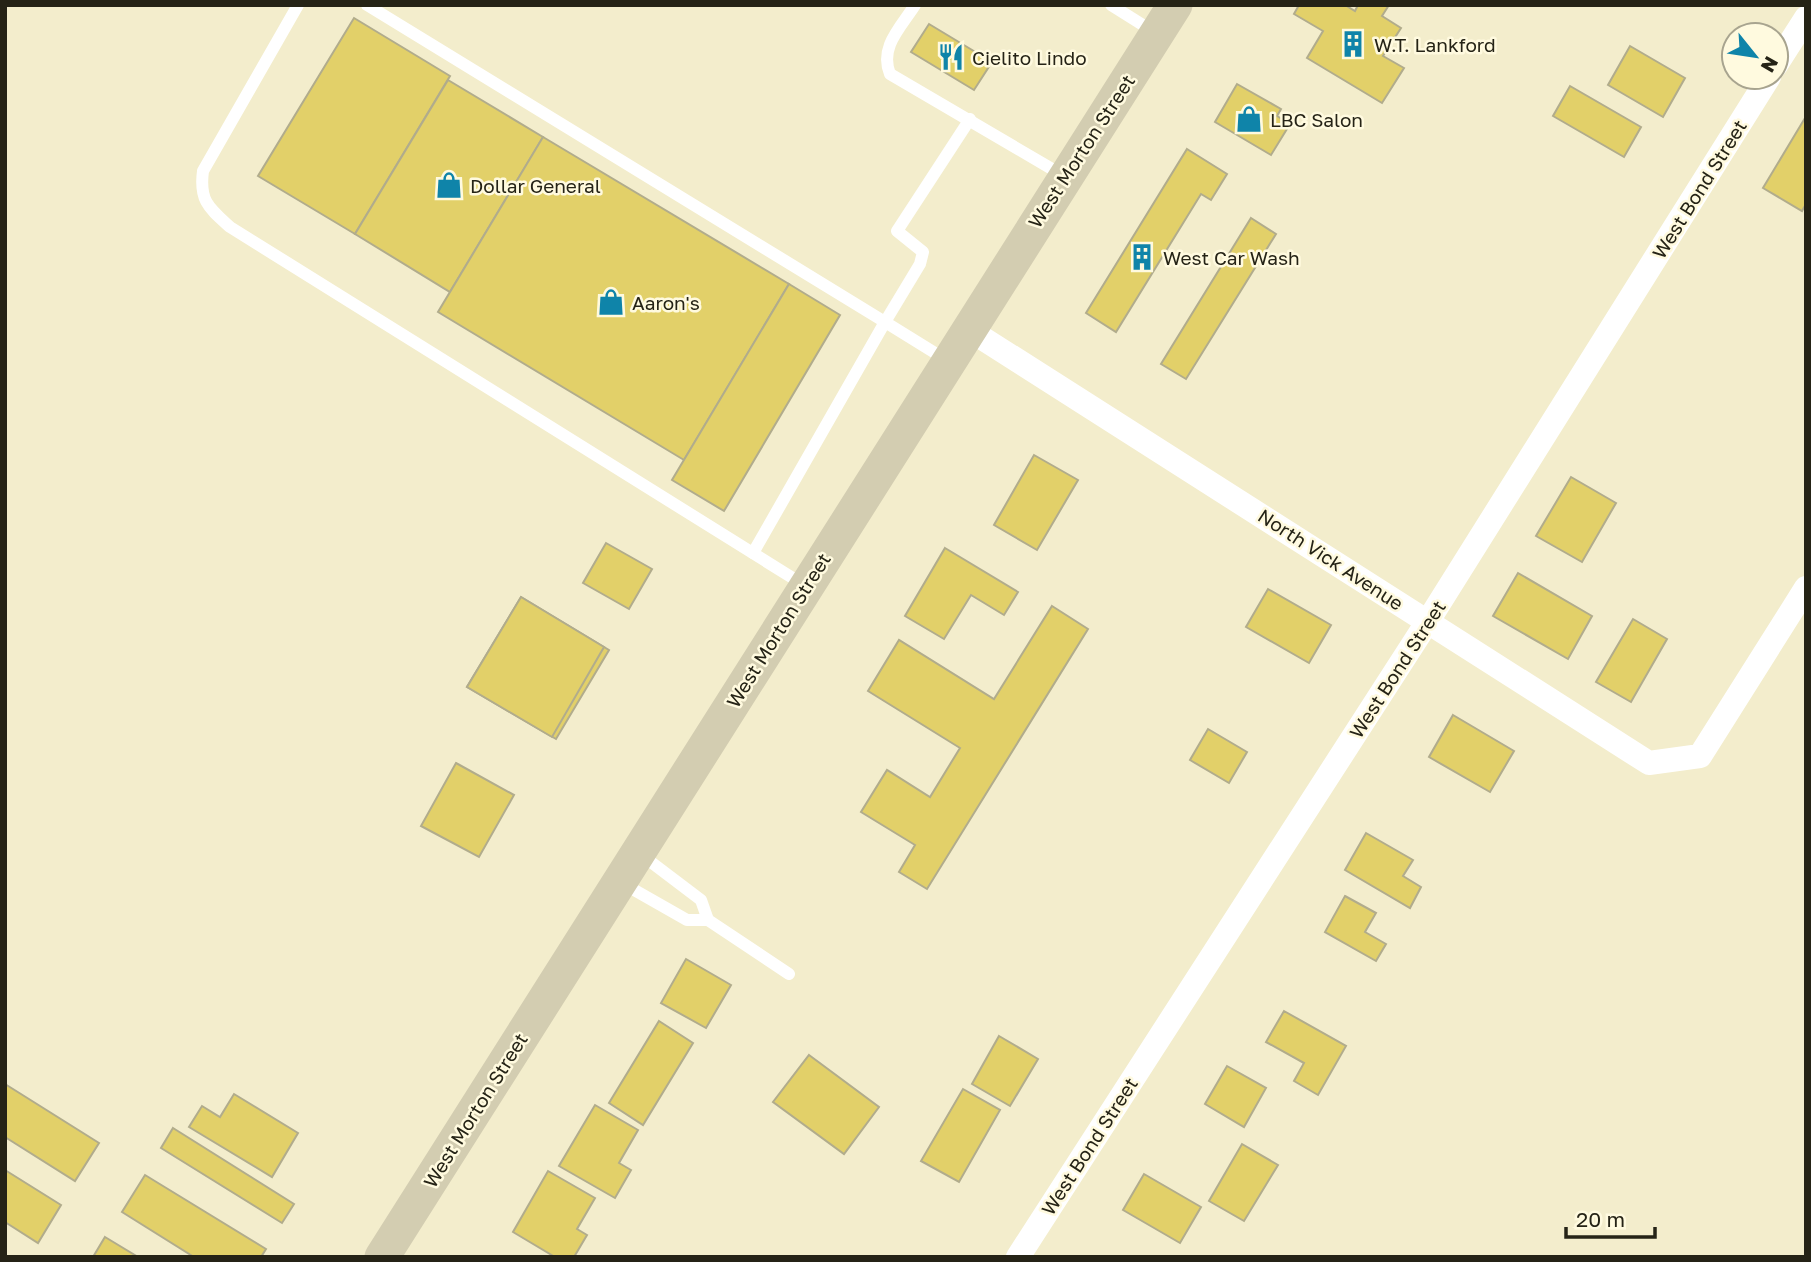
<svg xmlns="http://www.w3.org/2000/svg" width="1811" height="1262" font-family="'Golos Text',sans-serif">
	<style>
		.building { fill: #e2d069; stroke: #b1ac8c; stroke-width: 2 }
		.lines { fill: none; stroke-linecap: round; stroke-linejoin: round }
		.service { stroke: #fff; stroke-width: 12 }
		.minor { stroke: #fff; stroke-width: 24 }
		.secondary { stroke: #d3cdb1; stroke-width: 35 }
		.labels { text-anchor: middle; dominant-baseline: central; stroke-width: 5; stroke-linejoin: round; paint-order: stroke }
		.poi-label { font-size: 19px; fill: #252316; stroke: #fffadf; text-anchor: start }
		.street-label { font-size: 19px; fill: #252316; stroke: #fffadf }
	</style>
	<rect width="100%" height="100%" fill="#f3edcc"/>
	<!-- building -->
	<g class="building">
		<polygon points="1299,5 1345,5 1355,11 1358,5 1389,5 1382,16 1401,28 1383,56 1404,68 1382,103 1307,58 1323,31 1294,14"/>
		<polygon points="354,18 450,76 355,234 258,176"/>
		<polygon points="929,24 992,62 974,90 911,52"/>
		<polygon points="1630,46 1685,78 1663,117 1608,85"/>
		<polygon points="448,80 543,137 450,292 355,234"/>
		<polygon points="1237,84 1281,109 1277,116 1290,124 1271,155 1215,122"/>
		<polygon points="1570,86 1641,127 1624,157 1553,116"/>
		<polygon points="1805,118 1806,204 1802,211 1763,188"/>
		<polygon points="543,137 789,284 684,460 438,312"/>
		<polygon points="1187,149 1227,174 1211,200 1201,194 1116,332 1086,313"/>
		<polygon points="1251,218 1276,234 1186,379 1161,364"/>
		<polygon points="789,284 840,315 724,511 672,480"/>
		<polygon points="1034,455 1078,480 1037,550 994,525"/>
		<polygon points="1571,477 1616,503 1582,562 1536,536"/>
		<polygon points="606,543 652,569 629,609 583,583"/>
		<polygon points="945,548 1018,592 1004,615 971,595 944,639 905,616"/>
		<polygon points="1518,573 1592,616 1568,659 1493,616"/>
		<polygon points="1268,589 1331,625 1309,663 1246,627"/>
		<polygon points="521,597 609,650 556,739 467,687"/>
		<polygon points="521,597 604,647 552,737 467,687"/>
		<polygon points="1052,606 1088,629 927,889 899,872 915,845 861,812 887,770 930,797 960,748 868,691 899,640 994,699"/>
		<polygon points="1633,619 1667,639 1631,702 1596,682"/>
		<polygon points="1453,715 1514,751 1490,792 1429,757"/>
		<polygon points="1208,729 1247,752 1229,783 1190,760"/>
		<polygon points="456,763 514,795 479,857 421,826"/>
		<polygon points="1366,833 1413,860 1403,876 1421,887 1410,908 1345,870"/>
		<polygon points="1345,896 1376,913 1365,932 1386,944 1376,961 1325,932"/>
		<polygon points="686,959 731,985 706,1028 661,1003"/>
		<polygon points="1284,1011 1346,1046 1318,1095 1294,1081 1304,1063 1266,1042"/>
		<polygon points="659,1021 693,1043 643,1125 609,1103"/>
		<polygon points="999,1036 1038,1059 1010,1106 972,1084"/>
		<polygon points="809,1055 879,1107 844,1154 773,1102"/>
		<polygon points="1227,1066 1266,1088 1244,1127 1205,1104"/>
		<polygon points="5,1084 99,1143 75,1181 5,1137"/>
		<polygon points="963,1089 1000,1110 959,1182 921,1161"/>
		<polygon points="234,1094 298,1133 272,1177 189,1127 202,1106 220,1117"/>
		<polygon points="595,1105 638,1130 619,1163 631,1170 615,1198 559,1166"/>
		<polygon points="173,1128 294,1204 282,1223 161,1148"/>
		<polygon points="1242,1144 1278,1165 1244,1221 1209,1201"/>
		<polygon points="5,1170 61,1205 38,1243 5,1222"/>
		<polygon points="548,1171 595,1198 577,1229 587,1235 574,1257 555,1257 513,1232"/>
		<polygon points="1144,1174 1201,1207 1180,1243 1123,1210"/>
		<polygon points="145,1175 266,1249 261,1257 194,1257 122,1212"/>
		<polygon points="105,1237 138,1257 93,1257"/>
	</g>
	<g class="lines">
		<!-- service -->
		<g class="service">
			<path d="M 298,5 L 203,171 C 199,201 209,208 230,227 L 804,585"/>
			<polyline points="367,5 885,322 753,553"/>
			<path d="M 915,5 C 901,27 879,47 890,74 L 1064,176"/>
			<polyline points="1111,5 1154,32"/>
			<polyline points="948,361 885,322 920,264 923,252 897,231 970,119"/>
			<polyline points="622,883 687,920 708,920 701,900 639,853"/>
			<polyline points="708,920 789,974"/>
		</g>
		<!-- minor -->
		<g class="minor">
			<polyline points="1776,65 1806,18"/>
			<polyline points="968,329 1649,763 1700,756 1806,588"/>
			<polyline points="1018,1257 1428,621 1769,77"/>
		</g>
		<!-- secondary -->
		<polyline class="secondary" points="382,1257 1175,5"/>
	</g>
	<!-- icons -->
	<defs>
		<symbol id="building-bare" viewBox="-9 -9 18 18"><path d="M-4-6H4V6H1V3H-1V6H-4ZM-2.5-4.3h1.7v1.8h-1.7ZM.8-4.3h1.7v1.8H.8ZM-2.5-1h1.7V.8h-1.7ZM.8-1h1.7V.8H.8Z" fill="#0f84a9" stroke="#fffadf" stroke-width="2.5" paint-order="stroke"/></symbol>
		<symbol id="restaurant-bare" viewBox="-9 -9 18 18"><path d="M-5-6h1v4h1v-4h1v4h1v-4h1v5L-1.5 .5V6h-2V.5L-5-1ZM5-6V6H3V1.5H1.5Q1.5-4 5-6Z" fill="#0f84a9" stroke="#fffadf" stroke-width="2.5" paint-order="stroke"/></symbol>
		<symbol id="shop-bare" viewBox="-9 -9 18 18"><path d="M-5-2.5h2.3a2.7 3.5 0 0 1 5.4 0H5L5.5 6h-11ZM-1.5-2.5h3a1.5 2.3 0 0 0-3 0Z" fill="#0f84a9" stroke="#fffadf" stroke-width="2.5" paint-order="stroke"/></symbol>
	</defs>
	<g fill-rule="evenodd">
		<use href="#building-bare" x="1334" y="25" width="38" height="38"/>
		<use href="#restaurant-bare" x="932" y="38" width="38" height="38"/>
		<use href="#shop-bare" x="1230" y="100" width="38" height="38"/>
		<use href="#shop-bare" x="430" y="166" width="38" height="38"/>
		<use href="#building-bare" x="1123" y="238" width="38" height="38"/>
		<use href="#shop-bare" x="592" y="283" width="38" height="38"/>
	</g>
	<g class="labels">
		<!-- poi labels -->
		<g class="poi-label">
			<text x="1374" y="44">W.T. Lankford</text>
			<text x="972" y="57">Cielito Lindo</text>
			<text x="1270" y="119">LBC Salon</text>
			<text x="470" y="185">Dollar General</text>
			<text x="1163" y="257">West Car Wash</text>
			<text x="632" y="302">Aaron's</text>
		</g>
		<!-- street labels -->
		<g class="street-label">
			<text transform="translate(1081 151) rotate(-57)">West Morton Street</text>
			<text transform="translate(1699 189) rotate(-58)">West Bond Street</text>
			<text transform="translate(1331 559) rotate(33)">North Vick Avenue</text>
			<text transform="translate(778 630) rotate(-58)">West Morton Street</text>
			<text transform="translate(1397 669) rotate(-57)">West Bond Street</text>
			<text transform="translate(475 1110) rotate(-58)">West Morton Street</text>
			<text transform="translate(1089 1146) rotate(-57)">West Bond Street</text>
		</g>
	</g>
	<!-- border -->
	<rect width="1811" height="1262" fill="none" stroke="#252316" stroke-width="14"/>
	<!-- north arrow -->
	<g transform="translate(1755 56) rotate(120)"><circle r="33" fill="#fffadf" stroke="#a8a48f" stroke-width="2"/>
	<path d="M0-5L12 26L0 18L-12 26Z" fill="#0f84a9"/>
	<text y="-10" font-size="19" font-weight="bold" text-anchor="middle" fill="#252316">N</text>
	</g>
	<!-- scale -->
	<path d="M1566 1227v10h89v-10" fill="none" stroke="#252316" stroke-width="3.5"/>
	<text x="1576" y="1227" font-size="21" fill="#252316" stroke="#fffadf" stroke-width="5" paint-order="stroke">20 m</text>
</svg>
